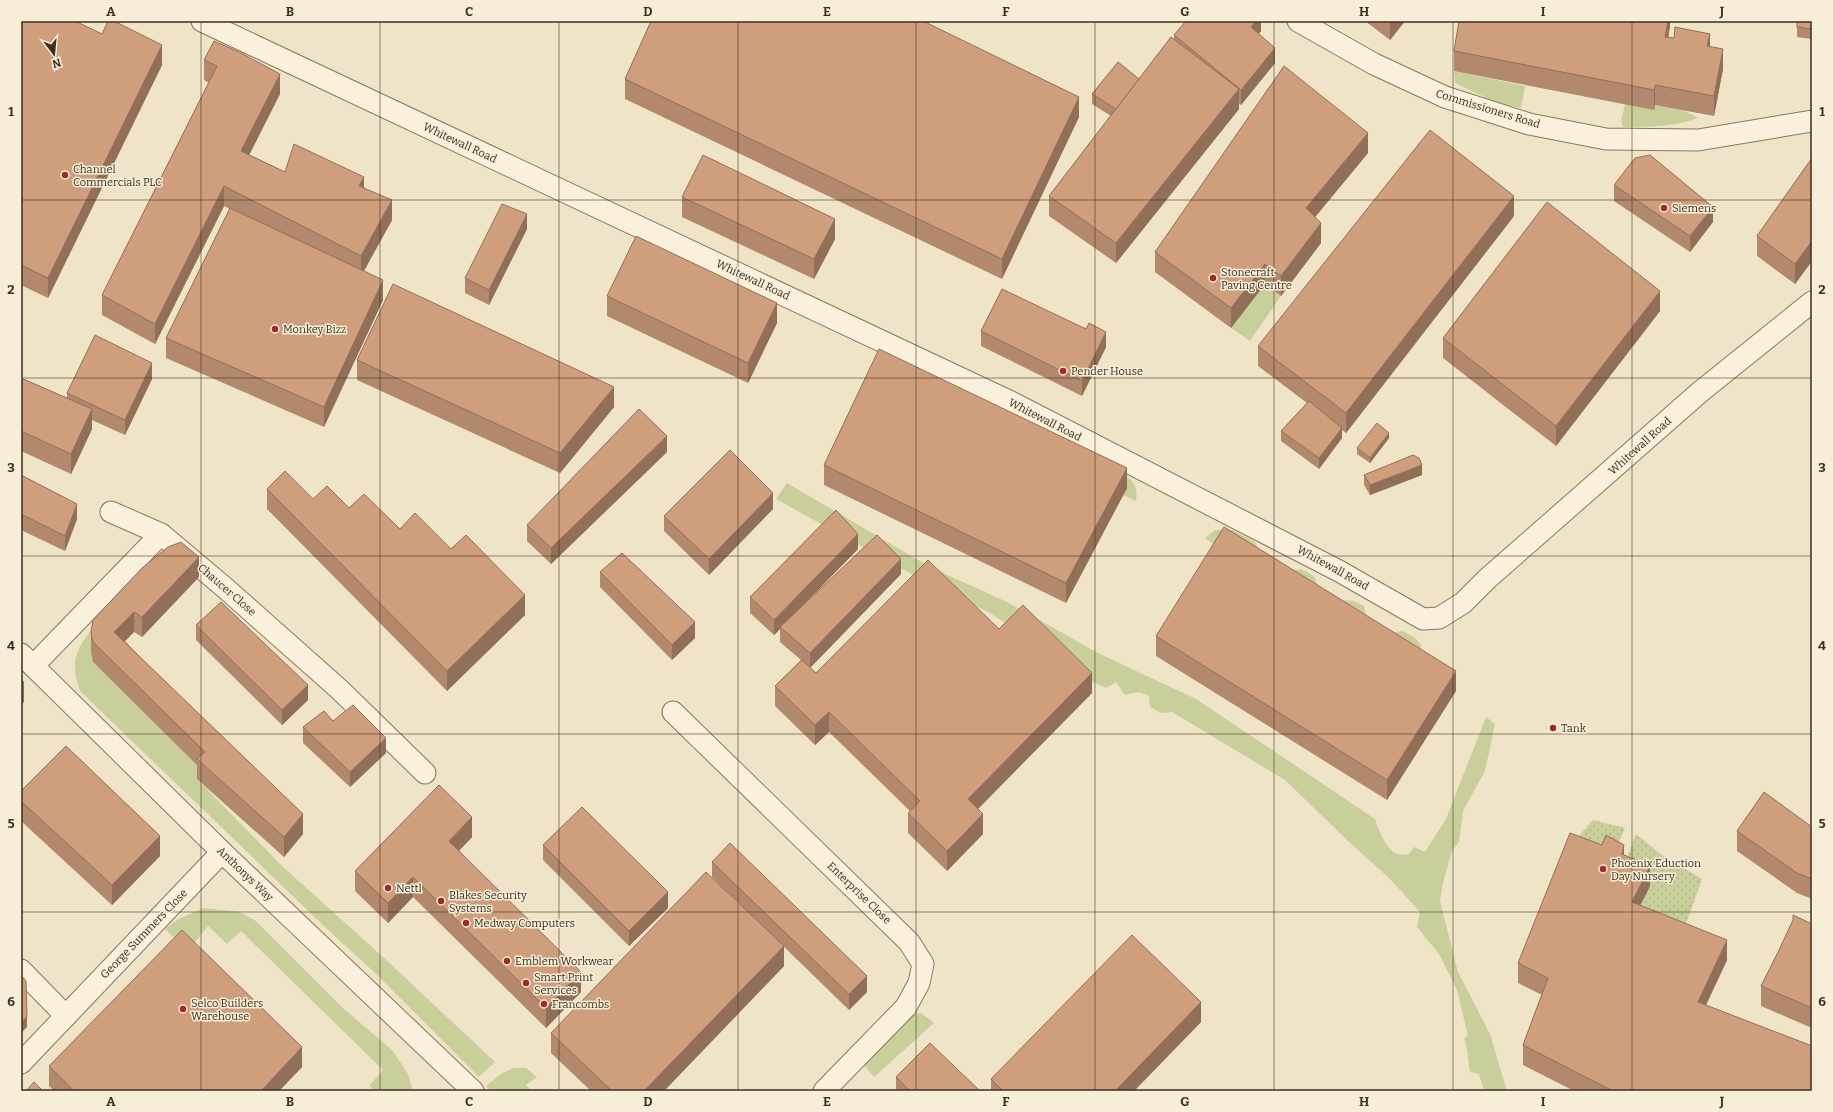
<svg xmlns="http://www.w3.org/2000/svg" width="1833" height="1112" font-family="Bitter,serif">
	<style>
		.grass { fill: #c9cf9b }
		.park { fill: url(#park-dots) }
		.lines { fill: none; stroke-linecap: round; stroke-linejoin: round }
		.street-casing { stroke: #8d765c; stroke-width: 23 }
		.street { stroke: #faf1dc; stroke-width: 21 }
		.wall { fill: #b2896c }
		.shaded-wall { fill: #916f58 }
		.building { fill: #cf9f7d; stroke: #916f58 }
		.grid { fill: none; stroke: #3d2e20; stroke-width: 1; stroke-opacity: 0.55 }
		.poi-dot { fill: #9e2a2b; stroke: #f7eed8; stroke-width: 1.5 }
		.labels { text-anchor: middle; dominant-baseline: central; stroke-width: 3; stroke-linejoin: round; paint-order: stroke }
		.street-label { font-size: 11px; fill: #3d2e20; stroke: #f7eed8 }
		.poi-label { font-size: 11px; fill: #3d2e20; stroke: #f7eed8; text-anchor: start }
		.neatline { fill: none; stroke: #3d2e20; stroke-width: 1.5 }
		.grid-label { font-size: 13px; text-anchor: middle; font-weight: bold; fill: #3d2e20 }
	</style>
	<defs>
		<pattern id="park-dots" width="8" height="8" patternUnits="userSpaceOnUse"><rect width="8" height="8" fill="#c9cf9b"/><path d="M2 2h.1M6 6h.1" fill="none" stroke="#aeb285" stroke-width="1.8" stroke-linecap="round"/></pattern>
	</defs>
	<rect width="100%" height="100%" fill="#f0e4c8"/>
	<!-- grass -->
	<g class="grass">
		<polygon points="1454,71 1525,86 1521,108 1497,103 1455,83"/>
		<path d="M 1625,104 C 1650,105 1676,104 1698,118 C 1674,127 1648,127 1623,127 L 1621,121 Z"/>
		<polygon points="1265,284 1281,296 1250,341 1231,328"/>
		<path d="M 1100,464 C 1118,472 1141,476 1136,501 L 1123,495 L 1126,488 Z"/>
		<path d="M 787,483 L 930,567 L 1007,602 L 1098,653 L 1196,699 L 1375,819 C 1381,835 1388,859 1409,854 L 1414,847 L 1425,852 L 1446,819 L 1486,717 L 1495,724 L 1485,771 L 1463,811 L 1459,842 L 1452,851 L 1443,883 L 1440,901 L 1458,972 L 1490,1034 L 1507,1091 L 1484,1091 L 1479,1074 L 1470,1072 C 1468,1061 1468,1049 1464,1038 L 1468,1036 L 1457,990 L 1439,954 L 1417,927 L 1420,912 L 1390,879 L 1348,841 L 1285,780 L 1172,712 L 1161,713 L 1150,707 L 1149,696 L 1139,692 L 1125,695 L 1116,682 L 1106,688 L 1091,681 L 990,613 L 911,574 L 776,499 Z"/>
		<polygon points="1215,530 1233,530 1255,542 1261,554 1222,550 1205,538"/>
		<path d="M 1300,569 C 1314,575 1316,575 1318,591 L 1292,570 Z"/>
		<path d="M 127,591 L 93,639 L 157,724 L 205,772 L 197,779 L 282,866 L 383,957 L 495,1062 L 479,1077 L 374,972 L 327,929 L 80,691 C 77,682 74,673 75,663 C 77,638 111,609 127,591 Z"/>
		<polygon points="1345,600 1354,601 1364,606 1367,620 1336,604"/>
		<polygon points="1402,631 1414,637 1421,645 1420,654 1391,633"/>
		<polygon points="203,908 240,912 256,921 343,1008 393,1051 408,1074 413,1091 372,1091 370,1085 383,1070 241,931 227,944 208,926 188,951 165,929 177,920"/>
		<polygon points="921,1013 934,1023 874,1077 860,1060 907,1015"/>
		<polygon points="513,1068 526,1068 537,1077 526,1085 532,1091 491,1091 486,1086 501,1074"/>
	</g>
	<!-- park -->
	<g class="park">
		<polygon points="1593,820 1625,828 1612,859 1568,848"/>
		<polygon points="1636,834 1662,855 1702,879 1680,941 1632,922 1624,865"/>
	</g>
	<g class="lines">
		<defs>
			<g id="street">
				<polyline points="202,21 1013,403 1339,571 1423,619 1439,618 1463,603 1487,579 1700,392 1812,302"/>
				<polyline points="1298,21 1374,64 1445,97 1529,124 1606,139 1698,140 1812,121"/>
				<polyline points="111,512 161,534"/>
				<polyline points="21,654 222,852 473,1091"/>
				<polyline points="33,666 161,534 224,587 339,689 425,773"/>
				<polyline points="673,712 909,942 923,964 919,983 906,1007 824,1091"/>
				<polyline points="21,970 66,1016"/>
				<polyline points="21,1063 222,852"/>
			</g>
		</defs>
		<!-- street casing -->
		<use href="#street" class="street-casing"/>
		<!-- street -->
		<use href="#street" class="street"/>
	</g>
	<!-- wall -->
	<g class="wall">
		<polygon points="21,21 162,65 48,298 21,285"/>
		<polygon points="1261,21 1261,31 1258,34 1275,63 1241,105 1239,104 1239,109 1116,263 1049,216 1049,196 1111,116 1092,104 1092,94 1139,79 1174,38 1174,35"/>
		<polygon points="1365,21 1405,21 1390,40"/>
		<polygon points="1670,21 1670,26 1668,38 1710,47 1723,69 1714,116 1655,105 1654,110 1454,71 1454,51"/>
		<polygon points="1812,21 1812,39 1797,37 1797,27"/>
		<polygon points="204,60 280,94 249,155 285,172 364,187 392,220 364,271 383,300 324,427 166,358 166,338 230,209 224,206 155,344 102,315 102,295 209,83 204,80"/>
		<polygon points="625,79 1079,117 1002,279 625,99"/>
		<polygon points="1368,153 1315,217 1321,243 1281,296 1265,284 1231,328 1155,272 1155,252"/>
		<polygon points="1812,158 1812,261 1795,284 1757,256 1757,236"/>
		<polygon points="1614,185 1713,222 1690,252 1614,201"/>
		<polygon points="682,197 835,239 814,279 682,217"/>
		<polygon points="1514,216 1346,433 1342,430 1342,438 1319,469 1281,441 1281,431 1307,403 1258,366 1258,346"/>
		<polygon points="527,229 489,305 465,293 465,278"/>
		<polygon points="607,296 777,323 748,383 607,316"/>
		<polygon points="1660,311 1556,446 1443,358 1443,338"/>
		<polygon points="981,331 1106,347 1082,396 981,346"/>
		<polygon points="357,360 614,407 560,473 357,380"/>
		<polygon points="21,378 67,398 67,393 152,379 125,435 92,420 92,429 71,474 21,451"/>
		<polygon points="1389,438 1370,463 1357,454 1357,448"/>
		<polygon points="667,452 551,564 527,541 527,525"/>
		<polygon points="824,465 1127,488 1066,603 824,485"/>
		<polygon points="21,475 77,519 65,551 21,530"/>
		<polygon points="1364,475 1422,475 1370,495 1364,485"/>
		<polygon points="267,489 313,499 349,508 400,529 451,549 525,615 447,691 267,509"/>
		<polygon points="773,509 709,575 664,531 664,516"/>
		<polygon points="858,549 802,606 901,574 810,668 816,673 999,629 1092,693 978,809 983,834 947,871 908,833 908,813 910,811 829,732 815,745 775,706 775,686 801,660 780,642 780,629 774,635 750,613 750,597"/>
		<polygon points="600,572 695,638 672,660 600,587"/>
		<polygon points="199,577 142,637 134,632 125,641 303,834 284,857 197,779 197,765 93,662 91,652 91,632"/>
		<polygon points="196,625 308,700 282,725 196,640"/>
		<polygon points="1156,636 1456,691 1387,800 1156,656"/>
		<polygon points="333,721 386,753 350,787 303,743 303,727"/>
		<polygon points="21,791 160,856 112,905 21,821"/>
		<polygon points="1812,827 1812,899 1797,893 1737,851 1737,831"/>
		<polygon points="472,837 459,851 581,992 546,1028 413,897 388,923 355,891 355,871"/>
		<polygon points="543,845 668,908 629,946 543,860"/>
		<polygon points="1624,855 1650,886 1640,905 1727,960 1706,1005 1812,1091 1574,1091 1523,1065 1523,1045 1542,995 1518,983 1518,963"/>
		<polygon points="712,862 867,992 849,1010 712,877"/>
		<polygon points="1812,924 1812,1028 1761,1006 1761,986"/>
		<polygon points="784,966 664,1091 591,1091 551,1053 551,1033"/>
		<polygon points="1201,1022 1134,1091 991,1091 991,1079"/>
		<polygon points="49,1066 302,1067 279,1091 54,1091 49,1086"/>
		<polygon points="896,1077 980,1091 896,1091"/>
	</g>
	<!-- shaded-wall -->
	<g class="shaded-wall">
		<polygon points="1256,21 1261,21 1261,31 1251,43 1251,27"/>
		<polygon points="1390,21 1405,21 1390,40"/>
		<polygon points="1668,21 1670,21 1670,26 1665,57 1665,37"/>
		<polygon points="1710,34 1710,54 1707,46"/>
		<polygon points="162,45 162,65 48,298 48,278"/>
		<polygon points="1275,48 1275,63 1241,105 1241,90"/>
		<polygon points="1723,49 1723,69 1714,116 1714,96"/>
		<polygon points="280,74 280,94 241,171 241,151"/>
		<polygon points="1655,85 1655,105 1654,110 1654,90"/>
		<polygon points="1239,89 1239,109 1116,263 1116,243"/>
		<polygon points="1079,97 1079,117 1002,279 1002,259"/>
		<polygon points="1368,133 1368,153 1306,228 1306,208"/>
		<polygon points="364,177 364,197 359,186"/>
		<polygon points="224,186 224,206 155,344 155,324"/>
		<polygon points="1514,196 1514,216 1346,433 1346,413"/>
		<polygon points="392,200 392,220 361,276 361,256"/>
		<polygon points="1713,207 1713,222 1690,252 1690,236"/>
		<polygon points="527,214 527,229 489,305 489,290"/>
		<polygon points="835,219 835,239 814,279 814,259"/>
		<polygon points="1321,223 1321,243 1281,296 1281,276"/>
		<polygon points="1812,241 1812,261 1795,284 1795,264"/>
		<polygon points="1265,264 1265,284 1231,328 1231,308"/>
		<polygon points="383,280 383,300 324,427 324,407"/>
		<polygon points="1660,291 1660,311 1556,446 1556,426"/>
		<polygon points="777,303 777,323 748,383 748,363"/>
		<polygon points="1106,332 1106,347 1082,396 1082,381"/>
		<polygon points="152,363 152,379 125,435 125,420"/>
		<polygon points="614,387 614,407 560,473 560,453"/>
		<polygon points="92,409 92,429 71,474 71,454"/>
		<polygon points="1342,428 1342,438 1319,469 1319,458"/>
		<polygon points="1389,433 1389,438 1370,463 1370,458"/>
		<polygon points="667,436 667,452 551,564 551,548"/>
		<polygon points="1422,465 1422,475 1370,495 1370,485"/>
		<polygon points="1127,468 1127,488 1066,603 1066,583"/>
		<polygon points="773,493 773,509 709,575 709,559"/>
		<polygon points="77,504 77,519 65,551 65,536"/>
		<polygon points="858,534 858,549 781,628 780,627 780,629 774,635 774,620"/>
		<polygon points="199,557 199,577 142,637 142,617"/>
		<polygon points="901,559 901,574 810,668 810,653"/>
		<polygon points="525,595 525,615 447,691 447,671"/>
		<polygon points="134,612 134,632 114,652 114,632"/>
		<polygon points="695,622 695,638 672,660 672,645"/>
		<polygon points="1456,671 1456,691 1387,800 1387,780"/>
		<polygon points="1092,673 1092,693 968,819 968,799"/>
		<polygon points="24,682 24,702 21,705 21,685"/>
		<polygon points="308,685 308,700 282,725 282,710"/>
		<polygon points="829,712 829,732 815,745 815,725"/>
		<polygon points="386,738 386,753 350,787 350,772"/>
		<polygon points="303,814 303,834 284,857 284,837"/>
		<polygon points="983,814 983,834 947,871 947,851"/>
		<polygon points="472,817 472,837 449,861 449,841"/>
		<polygon points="160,836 160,856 112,905 112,885"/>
		<polygon points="1624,845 1624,865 1622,854"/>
		<polygon points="1650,866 1650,886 1632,922 1632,902"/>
		<polygon points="413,877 413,897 388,923 388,903"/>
		<polygon points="668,892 668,908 629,946 629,931"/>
		<polygon points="1727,940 1727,960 1698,1022 1698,1002"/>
		<polygon points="784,946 784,966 664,1091 644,1091"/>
		<polygon points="581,972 581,992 546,1028 546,1008"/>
		<polygon points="867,976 867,992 849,1010 849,994"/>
		<polygon points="1201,1002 1201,1022 1134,1091 1115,1091"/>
		<polygon points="27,1017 27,1027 21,1033 21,1022"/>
		<polygon points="302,1047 302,1067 279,1091 261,1091"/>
	</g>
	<!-- building -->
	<g class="building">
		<polygon points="21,21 75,21 102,34 108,21 114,21 162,45 48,278 21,265"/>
		<polygon points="651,21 923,21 1079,97 1002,259 625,79"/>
		<polygon points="1186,21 1256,21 1251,27 1275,48 1241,90 1174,35"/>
		<polygon points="1459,21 1668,21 1665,37 1674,38 1675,27 1710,34 1707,46 1723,49 1714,96 1655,85 1654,90 1454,51"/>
		<polygon points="1797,21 1812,21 1812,29 1797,27"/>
		<polygon points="1171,37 1239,89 1116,243 1049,196"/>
		<polygon points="214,41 239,52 280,74 241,151 285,172 294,144 364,177 359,186 392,200 361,256 224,186 155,324 102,295 217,66 204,60"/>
		<polygon points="1118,62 1139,79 1116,109 1092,94"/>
		<polygon points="1284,66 1368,133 1306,208 1321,223 1281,276 1265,264 1231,308 1155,252"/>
		<polygon points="1430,130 1514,196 1346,413 1258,346"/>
		<polygon points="703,155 835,219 814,259 682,197"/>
		<polygon points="1650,155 1713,207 1690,236 1614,185 1635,158"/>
		<polygon points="1812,158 1812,241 1795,264 1757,236"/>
		<polygon points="1547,202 1660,291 1556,426 1443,338"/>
		<polygon points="502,204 527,214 489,290 465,278"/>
		<polygon points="230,208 383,280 324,407 166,338"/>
		<polygon points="636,236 777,303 748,363 607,296"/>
		<polygon points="393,284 614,387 560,453 357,360"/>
		<polygon points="1002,289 1086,329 1089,323 1106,332 1082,381 981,331"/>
		<polygon points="95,335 152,363 125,420 67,393"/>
		<polygon points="879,349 1127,468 1066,583 824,465"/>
		<polygon points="21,378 92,409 71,454 21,431"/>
		<polygon points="1309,401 1342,428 1319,458 1281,431"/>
		<polygon points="639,409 667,436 551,548 527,525"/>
		<polygon points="1377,423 1389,433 1370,458 1357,448"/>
		<polygon points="730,450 773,493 709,559 664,516"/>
		<polygon points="1413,455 1419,458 1422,465 1370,485 1364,475"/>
		<polygon points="285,471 313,499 327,486 349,508 364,494 400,529 415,513 451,549 466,535 525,595 447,671 267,489"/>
		<polygon points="21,475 77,504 65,536 21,514"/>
		<polygon points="836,510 858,534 774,620 750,597"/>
		<polygon points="1224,527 1456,671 1387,780 1156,636"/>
		<polygon points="877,535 901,559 810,653 780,627"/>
		<polygon points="181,542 199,557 142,617 134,612 114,632 303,814 284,837 197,759 205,752 93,642 91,632 93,620 142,568 168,547"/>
		<polygon points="622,553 695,622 672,645 600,572"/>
		<polygon points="928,560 999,629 1023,605 1092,673 968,799 983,814 947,851 908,813 920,801 829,712 815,725 775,686 802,660 816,673"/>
		<polygon points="221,602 308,685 282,710 196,625"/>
		<polygon points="21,679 24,682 21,685"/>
		<polygon points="353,705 386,738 350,772 303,727 324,711 333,721"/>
		<polygon points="66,746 160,836 112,885 21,801 21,791"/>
		<polygon points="439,785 472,817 449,841 581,972 546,1008 413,877 388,903 355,871"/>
		<polygon points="1764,792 1812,827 1812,879 1797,873 1737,831"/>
		<polygon points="582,807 668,892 629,931 543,845"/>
		<polygon points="1570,833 1602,845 1606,835 1624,845 1622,854 1650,866 1632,902 1727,940 1698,1002 1812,1046 1812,1091 1613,1091 1523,1045 1548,978 1518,963"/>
		<polygon points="730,843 867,976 849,994 712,862"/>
		<polygon points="706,872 784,946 644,1091 612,1091 551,1033"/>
		<polygon points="1793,915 1812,924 1812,1008 1761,986 1779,950 1793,920"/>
		<polygon points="182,930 302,1047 261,1091 74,1091 49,1066"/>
		<polygon points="1132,935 1201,1002 1115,1091 1003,1091 991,1079"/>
		<polygon points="21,975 26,981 27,1017 21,1022"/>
		<polygon points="930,1043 980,1091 910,1091 896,1077"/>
		<polygon points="34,1082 43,1091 26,1091"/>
	</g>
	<!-- grid -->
	<path class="grid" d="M 201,21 L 201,1091M 380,21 L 380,1091M 559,21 L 559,1091M 738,21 L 738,1091M 916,21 L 916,1091M 1095,21 L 1095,1091M 1274,21 L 1274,1091M 1453,21 L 1453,1091M 1632,21 L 1632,1091M 21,200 L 1812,200M 21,378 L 1812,378M 21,556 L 1812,556M 21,734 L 1812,734M 21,912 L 1812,912"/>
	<!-- markers -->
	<g class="poi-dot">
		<circle cx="65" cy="175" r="4"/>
		<circle cx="1664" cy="208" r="4"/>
		<circle cx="1213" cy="278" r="4"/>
		<circle cx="275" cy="329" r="4"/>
		<circle cx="1063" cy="371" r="4"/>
		<circle cx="1553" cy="728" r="4"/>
		<circle cx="1603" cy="869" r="4"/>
		<circle cx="388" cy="888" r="4"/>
		<circle cx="441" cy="901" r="4"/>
		<circle cx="466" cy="923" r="4"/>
		<circle cx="507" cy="961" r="4"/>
		<circle cx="526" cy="983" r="4"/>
		<circle cx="544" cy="1004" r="4"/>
		<circle cx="183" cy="1009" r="4"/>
	</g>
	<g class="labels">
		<!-- street labels -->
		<g class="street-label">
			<text transform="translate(1488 109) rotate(17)">Commissioners Road</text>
			<text transform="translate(460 143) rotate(25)">Whitewall Road</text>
			<text transform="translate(753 280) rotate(25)">Whitewall Road</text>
			<text transform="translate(1045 420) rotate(27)">Whitewall Road</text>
			<text transform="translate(1640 446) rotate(-42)">Whitewall Road</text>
			<text transform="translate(1333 568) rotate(29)">Whitewall Road</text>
			<text transform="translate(227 590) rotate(41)">Chaucer Close</text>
			<text transform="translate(245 874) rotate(44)">Anthonys Way</text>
			<text transform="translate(859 893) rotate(44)">Enterprise Close</text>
			<text transform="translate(144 934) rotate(-46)">George Summers Close</text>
		</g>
		<!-- poi labels -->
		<g class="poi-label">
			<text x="73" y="169">Channel<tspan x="73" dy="13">Commercials PLC</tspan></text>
			<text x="1672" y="208">Siemens</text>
			<text x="1221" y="272">Stonecraft<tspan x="1221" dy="13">Paving Centre</tspan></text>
			<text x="283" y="329">Monkey Bizz</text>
			<text x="1071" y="371">Pender House</text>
			<text x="1561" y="728">Tank</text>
			<text x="1611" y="863">Phoenix Eduction<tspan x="1611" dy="13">Day Nursery</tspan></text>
			<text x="396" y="888">Nettl</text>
			<text x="449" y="895">Blakes Security<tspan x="449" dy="13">Systems</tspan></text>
			<text x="474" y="923">Medway Computers</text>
			<text x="515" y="961">Emblem Workwear</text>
			<text x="534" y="977">Smart Print<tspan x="534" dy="13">Services</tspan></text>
			<text x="191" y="1003">Selco Builders<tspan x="191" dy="13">Warehouse</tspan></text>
			<text x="552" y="1004">Francombs</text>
		</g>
	</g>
	<!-- border -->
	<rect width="1833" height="1112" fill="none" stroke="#f7eed8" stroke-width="44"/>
	<!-- north arrow -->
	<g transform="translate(54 54) rotate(164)" stroke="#f7eed8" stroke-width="3" paint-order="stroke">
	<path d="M0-3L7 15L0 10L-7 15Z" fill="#3d2e20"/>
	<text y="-6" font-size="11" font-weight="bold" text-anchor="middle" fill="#3d2e20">N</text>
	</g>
	<rect x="22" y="22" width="1789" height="1068" class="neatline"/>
	<g class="grid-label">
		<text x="111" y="16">A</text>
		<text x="290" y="16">B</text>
		<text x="469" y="16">C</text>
		<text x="648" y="16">D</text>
		<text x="827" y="16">E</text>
		<text x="1006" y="16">F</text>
		<text x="1185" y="16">G</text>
		<text x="1364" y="16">H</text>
		<text x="1543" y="16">I</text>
		<text x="1722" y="16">J</text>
		<text x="11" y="116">1</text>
		<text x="1822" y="116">1</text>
		<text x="11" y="294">2</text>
		<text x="1822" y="294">2</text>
		<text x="11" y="472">3</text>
		<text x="1822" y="472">3</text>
		<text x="11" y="650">4</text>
		<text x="1822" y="650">4</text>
		<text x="11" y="828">5</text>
		<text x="1822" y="828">5</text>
		<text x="11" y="1006">6</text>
		<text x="1822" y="1006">6</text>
		<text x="111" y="1106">A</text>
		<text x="290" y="1106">B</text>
		<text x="469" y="1106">C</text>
		<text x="648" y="1106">D</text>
		<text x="827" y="1106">E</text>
		<text x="1006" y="1106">F</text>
		<text x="1185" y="1106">G</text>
		<text x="1364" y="1106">H</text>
		<text x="1543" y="1106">I</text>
		<text x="1722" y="1106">J</text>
	</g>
</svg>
